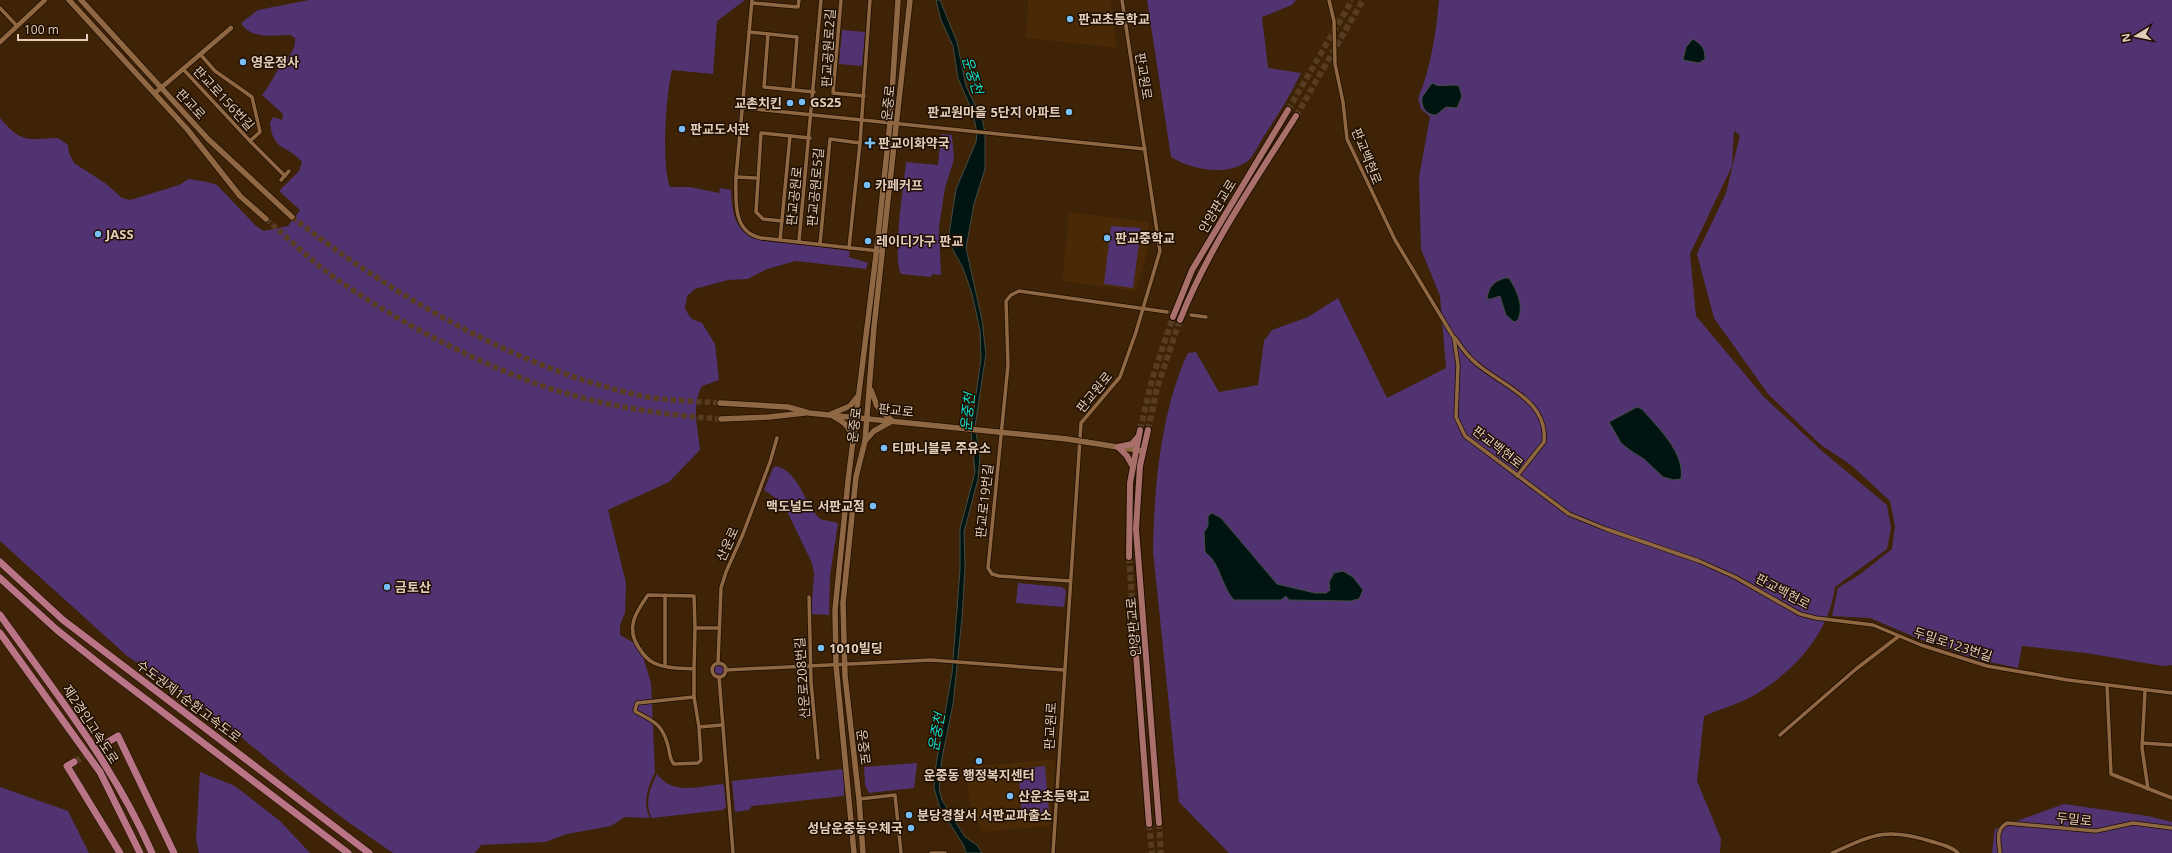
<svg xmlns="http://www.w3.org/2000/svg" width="2172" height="853" font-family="'Open Sans','Noto Sans KR',sans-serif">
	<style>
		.built { fill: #492906 }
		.green { fill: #513372 }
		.water { fill: #001411; stroke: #444c44 }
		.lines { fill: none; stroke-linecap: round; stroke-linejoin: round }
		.minor-tunnel { stroke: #573c21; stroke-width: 3.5; stroke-dasharray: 3.5 2; stroke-linecap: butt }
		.secondary-tunnel { stroke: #573c21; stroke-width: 5.5; stroke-dasharray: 5.5 3; stroke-linecap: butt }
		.primary-tunnel { stroke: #573c21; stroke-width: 6; stroke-dasharray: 6 3; stroke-linecap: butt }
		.motorway-tunnel { stroke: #573c21; stroke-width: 7; stroke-dasharray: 7 3.5; stroke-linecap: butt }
		.minor-casing { stroke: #200e00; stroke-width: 5 }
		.tertiary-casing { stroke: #200e00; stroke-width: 6 }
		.secondary-casing { stroke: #200e00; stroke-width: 7 }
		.primary-casing { stroke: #200e00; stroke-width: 8 }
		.motorway-casing { stroke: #200e00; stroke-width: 8 }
		.minor { stroke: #8f6843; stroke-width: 3.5 }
		.tertiary { stroke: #8f6843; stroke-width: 4.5 }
		.secondary { stroke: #8f6843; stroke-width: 5.5 }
		.primary { stroke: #a86f6b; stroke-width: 6 }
		.motorway { stroke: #b97485; stroke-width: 7 }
		.secondary-bridge-casing { stroke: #200e00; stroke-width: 7; stroke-linecap: butt }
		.secondary-bridge { stroke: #8f6843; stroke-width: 5.5 }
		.poi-dot { fill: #78bff7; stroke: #1e0f02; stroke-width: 1.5 }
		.labels { text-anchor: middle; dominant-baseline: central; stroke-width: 3; stroke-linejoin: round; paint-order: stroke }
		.poi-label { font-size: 13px; font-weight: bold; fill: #e3cdba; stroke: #1e0f02; text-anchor: start }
		.street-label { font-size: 13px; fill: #e3cdba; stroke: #1e0f02 }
		.water-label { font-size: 14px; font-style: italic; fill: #12dfcb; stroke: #1e0f02 }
	</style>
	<rect width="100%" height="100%" fill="#3e2306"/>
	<!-- built -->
	<g class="built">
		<polygon points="1028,0 1110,0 1117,48 1026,38"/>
		<polygon points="1069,212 1149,222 1147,253 1136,291 1062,281"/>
		<polygon points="1055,759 1050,826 982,832 969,800 965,767"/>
	</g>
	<!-- green -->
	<g class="green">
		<path d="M 309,0 L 745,0 L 717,21 L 713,74 L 672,70 C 666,94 661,166 670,187 L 690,187 L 719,193 L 720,188 L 731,190 C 732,209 733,227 752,238 L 850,251 L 849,257 L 868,263 L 866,269 L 796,261 L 767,269 L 748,279 L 728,280 L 695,289 L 687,296 L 685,308 L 688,314 L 692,319 L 702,323 L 715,344 L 719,380 L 702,386 C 691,406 698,429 700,450 L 669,482 L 608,510 L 626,583 L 625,613 L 620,625 L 620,635 L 643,648 L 644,660 L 651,683 L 655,772 C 648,787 642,803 650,818 L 625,817 L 611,826 L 567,834 L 545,842 L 481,845 L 475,853 L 393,853 L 348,822 L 288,776 L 229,727 L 126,655 L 0,541 L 0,118 C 22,144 27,139 58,138 L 68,145 L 69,153 L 74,163 L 105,183 L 122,198 L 130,200 L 140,197 L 179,185 L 189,179 L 207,182 L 217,185 L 256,226 L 264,231 L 288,226 L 300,210 L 279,191 L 299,171 L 302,162 C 288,145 273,152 270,123 L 273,117 L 282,120 L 283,114 L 262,95 C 269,87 273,77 279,68 C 286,57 296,53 295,38 L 290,35 C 273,35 251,40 241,23 L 258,10 Z"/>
		<path d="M 1147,0 L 1296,0 L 1292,5 L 1262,17 L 1268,68 L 1301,73 C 1290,96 1276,118 1262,139 C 1258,146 1254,155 1249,160 C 1228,177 1192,170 1171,157 Z"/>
		<path d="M 1439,0 L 2172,0 L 2172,665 L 2163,666 L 2086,653 L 2022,646 L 2018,668 L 1975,659 L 1922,640 L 1870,618 L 1832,616 L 1838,588 L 1859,575 L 1892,549 L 1895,526 L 1890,501 L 1851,465 L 1821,445 L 1768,394 L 1714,318 L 1697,254 L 1726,193 L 1740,135 L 1734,131 L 1732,166 L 1690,254 L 1696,316 L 1764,397 L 1822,451 L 1887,505 L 1891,528 L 1887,549 L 1835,587 C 1829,633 1796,669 1758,693 C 1742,703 1721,709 1704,716 L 1697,781 L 1721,839 L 1720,853 L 1229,853 L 1179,802 L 1153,551 C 1154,488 1161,410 1188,353 L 1196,352 L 1219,392 L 1258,385 L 1264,341 L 1272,330 L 1308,317 L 1338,298 L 1387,398 L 1446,368 L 1440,296 L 1421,249 L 1419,177 L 1430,117 L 1421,109 L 1418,99 C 1431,67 1436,34 1439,0 Z"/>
		<polygon points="842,30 865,32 862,66 839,64"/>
		<path d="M 941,134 L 952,135 L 954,159 L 945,188 L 939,226 L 941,275 L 932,274 L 931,277 L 901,274 C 892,257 904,184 906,162 L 938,165 Z"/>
		<polygon points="1111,226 1141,228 1133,288 1104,284"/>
		<path d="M 776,466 C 800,472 803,503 820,519 L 838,523 L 830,576 L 829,615 L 811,614 L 814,574 L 812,563 L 783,503 L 764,490 L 773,468 Z"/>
		<polygon points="1018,583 1062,587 1066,591 1064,607 1016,603"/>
		<circle cx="719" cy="670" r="4.5"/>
		<polygon points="917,763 914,788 869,793 865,785 864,767"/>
		<polygon points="1045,766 1049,812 1022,814 1018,769"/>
		<polygon points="844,769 844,796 752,806 749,810 735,812 732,781"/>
		<polygon points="200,772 235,786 280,821 310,853 199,853 196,839"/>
		<path d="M 657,774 C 673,796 699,786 722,784 L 724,786 L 726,807 L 723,810 L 652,818 C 644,803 650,788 657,774 Z"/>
		<polygon points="0,787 68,811 89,853 0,853"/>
		<polygon points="2064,804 2148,816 2172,822 2172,853 1992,853 1995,829"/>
	</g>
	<!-- water -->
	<g class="water">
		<polygon points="936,0 940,0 957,42 966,86 983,122 985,134 985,169 974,204 966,248 982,320 986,354 975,426 980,457 978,479 964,532 965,567 962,618 953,704 942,758 939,789 942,800 965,837 977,845 982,853 966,853 964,846 940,808 934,788 935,771 952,673 960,570 960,529 975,472 971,430 981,359 980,330 972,294 963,268 952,248 949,234 956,189 976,142 977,133 973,113 958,78 953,46 941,20"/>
		<path d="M 1693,39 C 1702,45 1705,48 1705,59 L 1699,63 L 1683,60 L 1686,47 Z"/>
		<path d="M 1432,83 C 1441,89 1449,83 1459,86 L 1462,96 L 1457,108 L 1446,107 L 1436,115 C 1425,115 1421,106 1422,97 Z"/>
		<path d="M 1505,278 L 1509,278 C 1517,291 1524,305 1518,320 L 1514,322 L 1506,315 L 1500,296 L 1491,299 L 1487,299 C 1489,286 1493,282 1505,278 Z"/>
		<path d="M 1637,407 L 1642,409 C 1658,428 1685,452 1681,479 L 1674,480 L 1663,477 L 1644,459 L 1631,451 L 1621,443 L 1609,422 Z"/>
		<path d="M 1212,513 L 1221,518 L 1277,584 L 1315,593 L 1326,593 L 1330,590 L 1329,582 L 1334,573 L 1343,571 L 1353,577 L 1363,590 L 1359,599 L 1350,601 L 1289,600 L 1286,596 L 1281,600 L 1234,600 C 1221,586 1221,564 1205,552 L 1204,532 L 1208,526 L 1208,516 Z"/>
	</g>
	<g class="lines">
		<!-- minor-tunnel -->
		<polyline class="minor-tunnel" points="1167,312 1191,315"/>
		<!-- secondary-tunnel -->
		<g class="secondary-tunnel">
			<path d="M 292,217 C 392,295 517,369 642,396 C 667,401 695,401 720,403"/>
			<path d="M 266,219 C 288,238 310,260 335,278 C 396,321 483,367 555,390 C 609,407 664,415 721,419"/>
		</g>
		<!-- primary-tunnel -->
		<g class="primary-tunnel">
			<polyline points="1288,110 1352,0"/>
			<polyline points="1296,116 1363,0"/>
			<polyline points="1140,430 1153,376 1173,317"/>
			<polyline points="1148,430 1157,388 1180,320"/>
			<polyline points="1129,557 1135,641"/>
			<polyline points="1159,823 1161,853"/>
			<polyline points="1149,824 1152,853"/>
		</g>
		<!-- motorway-tunnel -->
		<polyline class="motorway-tunnel" points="74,762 108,742"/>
		<defs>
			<g id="minor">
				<path d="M 752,0 L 736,177 C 736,200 732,232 761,238 L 879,251"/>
				<polyline points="841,0 833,93 864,96"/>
				<polyline points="1329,0 1334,21 1335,64 1343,102 1347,139 1395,240 1454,338 1458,365 1456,417 1465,436 1569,514 1606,529 1699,561 1735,577 1800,614 1816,618 1873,625 1921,645 1987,666 2068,680 2172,693"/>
				<polyline points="752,3 798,7 799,0"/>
				<polyline points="0,8 17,26"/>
				<polyline points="749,32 797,37 793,89"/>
				<polyline points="768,34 764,87 814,92"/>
				<polyline points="183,69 250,141 260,132 252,97 215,71 200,54"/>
				<polyline points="744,108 1145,149"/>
				<polyline points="250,141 285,176"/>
				<polyline points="736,177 756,178"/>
				<polyline points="281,180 289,171"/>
				<polyline points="782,221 763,219 756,212 761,133 810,138"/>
				<polyline points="780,240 790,136"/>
				<polyline points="799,241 821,0"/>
				<polyline points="820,244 830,139 860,143"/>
				<polyline points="849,248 860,143 870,0"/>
				<polyline points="1191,315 1206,317"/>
				<path d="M 1455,338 C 1461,347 1468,357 1477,364 C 1503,386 1549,401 1544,442 L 1517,476"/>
				<polyline points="1070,581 999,576 992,574 988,568 1008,365 1006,301 1011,295 1019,291 1167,312"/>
				<polyline points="809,597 811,682 818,758"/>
				<path d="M 695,628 L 694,669 C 681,668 666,669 654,663 C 647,660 643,654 639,648 C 625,628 636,612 648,595 L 694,596 L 695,628 L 719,628"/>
				<polyline points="718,663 721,588 726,572 743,534 770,462 777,438"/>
				<circle cx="719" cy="670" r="7"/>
				<polyline points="665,666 665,595"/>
				<polyline points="694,669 694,697"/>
				<polyline points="725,670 931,660 1064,670"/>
				<polyline points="719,677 733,853"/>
				<polyline points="2107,685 2111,774 2172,798"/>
				<polyline points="2145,691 2142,748 2148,789"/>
				<path d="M 699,727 L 694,697 L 637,703 L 635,710 L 636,712 C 657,722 664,727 669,750 C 670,756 670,760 674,764 L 698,763 L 701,760 L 699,727 L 722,725"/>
				<polyline points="1780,735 1856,669 1899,636"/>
				<polyline points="2142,743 2172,745"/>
				<polyline points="859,799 895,795 901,853"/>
				<polyline points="931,853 945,853"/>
				<polyline points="1053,853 1081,423 1120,377 1136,332 1160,251 1122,0"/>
				<path d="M 1832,853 C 1873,835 1885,827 1930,841 C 1940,844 1951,846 1958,853"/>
				<path d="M 2000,853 C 1999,841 1995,830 2007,823 L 2096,831 L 2133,823 L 2172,828"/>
			</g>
			<g id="tertiary">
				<polyline points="0,42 45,0"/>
				<polyline points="155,93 231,28"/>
			</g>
			<g id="secondary">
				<polyline points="69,0 187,129 240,196 266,219"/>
				<polyline points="81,0 208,139 292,217"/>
				<polyline points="871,390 877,406 892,421"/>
				<polyline points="720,403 788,407 809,413 1067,439"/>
				<polyline points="831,414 850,406 858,396"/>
				<path d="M 833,416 C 844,422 849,426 853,438"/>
				<polyline points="721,419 769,417 805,413"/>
				<polyline points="865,441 874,431 892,421"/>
				<polyline points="1086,442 1143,451"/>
				<polyline points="854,853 836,665 835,610 848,481 876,255 890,123 898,0"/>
				<polyline points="863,853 859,799 845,676 843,603 856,477 865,441 874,327 910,0"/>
			</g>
			<g id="primary">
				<polyline points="1173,317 1192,270 1288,110"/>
				<path d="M 1180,320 C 1209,247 1254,182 1296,116"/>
				<polyline points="1148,430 1140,466 1136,529 1159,823"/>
				<polyline points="1118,447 1132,444 1137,438"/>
				<polyline points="1118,447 1127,456 1132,465"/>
				<polyline points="1129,557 1130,483 1140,430"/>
				<polyline points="1135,641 1149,824"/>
			</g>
			<g id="motorway">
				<polyline points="0,562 63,620 369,853"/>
				<polyline points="0,578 57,630 106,669 348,853"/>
				<path d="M 0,615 C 54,691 115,767 152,853"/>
				<polyline points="0,633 100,772 140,853"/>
				<polyline points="108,742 118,736 174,853"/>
				<polyline points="74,762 67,766 120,853"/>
			</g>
		</defs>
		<!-- minor casing -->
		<use href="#minor" class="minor-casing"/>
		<!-- tertiary casing -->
		<use href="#tertiary" class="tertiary-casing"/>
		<!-- secondary casing -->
		<use href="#secondary" class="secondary-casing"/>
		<!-- primary casing -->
		<use href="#primary" class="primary-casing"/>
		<!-- motorway casing -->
		<use href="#motorway" class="motorway-casing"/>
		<!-- minor -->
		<use href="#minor" class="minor"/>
		<!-- tertiary -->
		<use href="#tertiary" class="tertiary"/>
		<!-- secondary -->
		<use href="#secondary" class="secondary"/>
		<!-- primary -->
		<use href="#primary" class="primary"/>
		<!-- motorway -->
		<use href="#motorway" class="motorway"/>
		<defs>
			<polyline id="secondary-bridge" points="1067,439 1086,442"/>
		</defs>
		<!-- secondary-bridge casing -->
		<use href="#secondary-bridge" class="secondary-bridge-casing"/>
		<!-- secondary-bridge -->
		<use href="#secondary-bridge" class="secondary-bridge"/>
	</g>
	<!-- markers -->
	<g class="poi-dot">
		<circle cx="1070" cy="19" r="4"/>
		<circle cx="243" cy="62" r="4"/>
		<circle cx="802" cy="102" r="4"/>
		<circle cx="790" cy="103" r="4"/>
		<circle cx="1069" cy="112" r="4"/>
		<circle cx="682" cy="129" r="4"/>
		<path d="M868 137h4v4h4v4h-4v4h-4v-4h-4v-4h4z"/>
		<circle cx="867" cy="185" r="4"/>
		<circle cx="98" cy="234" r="4"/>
		<circle cx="1107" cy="238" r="4"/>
		<circle cx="868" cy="241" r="4"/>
		<circle cx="884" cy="448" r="4"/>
		<circle cx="873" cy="506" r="4"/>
		<circle cx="387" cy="587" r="4"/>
		<circle cx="821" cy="648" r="4"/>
		<circle cx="979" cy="761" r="4"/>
		<circle cx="1010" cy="796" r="4"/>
		<circle cx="909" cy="815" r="4"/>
		<circle cx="911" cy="828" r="4"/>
	</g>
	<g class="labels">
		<!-- poi labels -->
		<g class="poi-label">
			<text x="1078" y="19">판교초등학교</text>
			<text x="251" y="62">영운정사</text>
			<text x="810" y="102">GS25</text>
			<text x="782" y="103" text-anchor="end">교촌치킨</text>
			<text x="1061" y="112" text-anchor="end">판교원마을 5단지 아파트</text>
			<text x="690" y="129">판교도서관</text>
			<text x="878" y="143">판교이화약국</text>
			<text x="875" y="185">카페커프</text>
			<text x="106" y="234">JASS</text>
			<text x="1115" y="238">판교중학교</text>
			<text x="876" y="241">레이디가구 판교</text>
			<text x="892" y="448">티파니블루 주유소</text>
			<text x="865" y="506" text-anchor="end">맥도널드 서판교점</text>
			<text x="395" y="587">금토산</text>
			<text x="829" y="648">1010빌딩</text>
			<text x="979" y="775" text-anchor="middle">운중동 행정복지센터</text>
			<text x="1018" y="796">산운초등학교</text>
			<text x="917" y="815">분당경찰서 서판교파출소</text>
			<text x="903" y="828" text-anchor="end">성남운중동우체국</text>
		</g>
		<!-- street labels -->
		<g class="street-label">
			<text transform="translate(828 48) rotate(-87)">판교공원로2길</text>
			<text transform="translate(1144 76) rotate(81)">판교원로</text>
			<text transform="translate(224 98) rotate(47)">판교로156번길</text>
			<text transform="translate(888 103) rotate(-84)">운중로</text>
			<text transform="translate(191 104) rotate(47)">판교로</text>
			<text transform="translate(1367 156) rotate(68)">판교백현로</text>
			<text transform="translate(815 187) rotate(-85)">판교공원로5길</text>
			<text transform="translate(794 196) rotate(-84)">판교공원로</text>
			<text transform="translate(1217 206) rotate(-59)">안양판교로</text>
			<text transform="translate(1094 392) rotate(-51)">판교원로</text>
			<text transform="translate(896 410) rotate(6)">판교로</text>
			<text transform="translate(854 425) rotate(-83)">운중로</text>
			<text transform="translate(1498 447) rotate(38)">판교백현로</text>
			<text transform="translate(984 501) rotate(-84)">판교로19번길</text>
			<text transform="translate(727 544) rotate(-66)">산운로</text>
			<text transform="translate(1783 591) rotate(28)">판교백현로</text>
			<text transform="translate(1133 627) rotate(-95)">안양판교로</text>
			<text transform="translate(1953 644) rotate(18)">두밀로123번길</text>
			<text transform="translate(802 678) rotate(-94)">산운로208번길</text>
			<text transform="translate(189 701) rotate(37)">수도권제1순환고속도로</text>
			<text transform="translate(91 724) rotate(57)">제2경인고속도로</text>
			<text transform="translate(1050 726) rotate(-87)">판교원로</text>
			<text transform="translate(864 747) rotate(83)">운중로</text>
			<text transform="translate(2074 819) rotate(6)">두밀로</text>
		</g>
		<!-- water labels -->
		<g class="water-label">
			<text transform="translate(973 75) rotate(73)">운중천</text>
			<text transform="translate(967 412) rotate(-84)">운중천</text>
			<text transform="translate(936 732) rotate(-80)">운중천</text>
		</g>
	</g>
	<!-- north arrow -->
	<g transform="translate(2136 36) rotate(260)" stroke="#1e0f02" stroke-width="3" paint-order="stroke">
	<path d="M0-3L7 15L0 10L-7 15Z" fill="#e3cdba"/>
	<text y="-6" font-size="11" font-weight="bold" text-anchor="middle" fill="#e3cdba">N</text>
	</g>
	<!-- scale -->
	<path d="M18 34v6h69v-6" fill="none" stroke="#e3cdba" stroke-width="2"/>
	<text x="24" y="34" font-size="12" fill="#e3cdba" stroke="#1e0f02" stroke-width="3" paint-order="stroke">100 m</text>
</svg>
